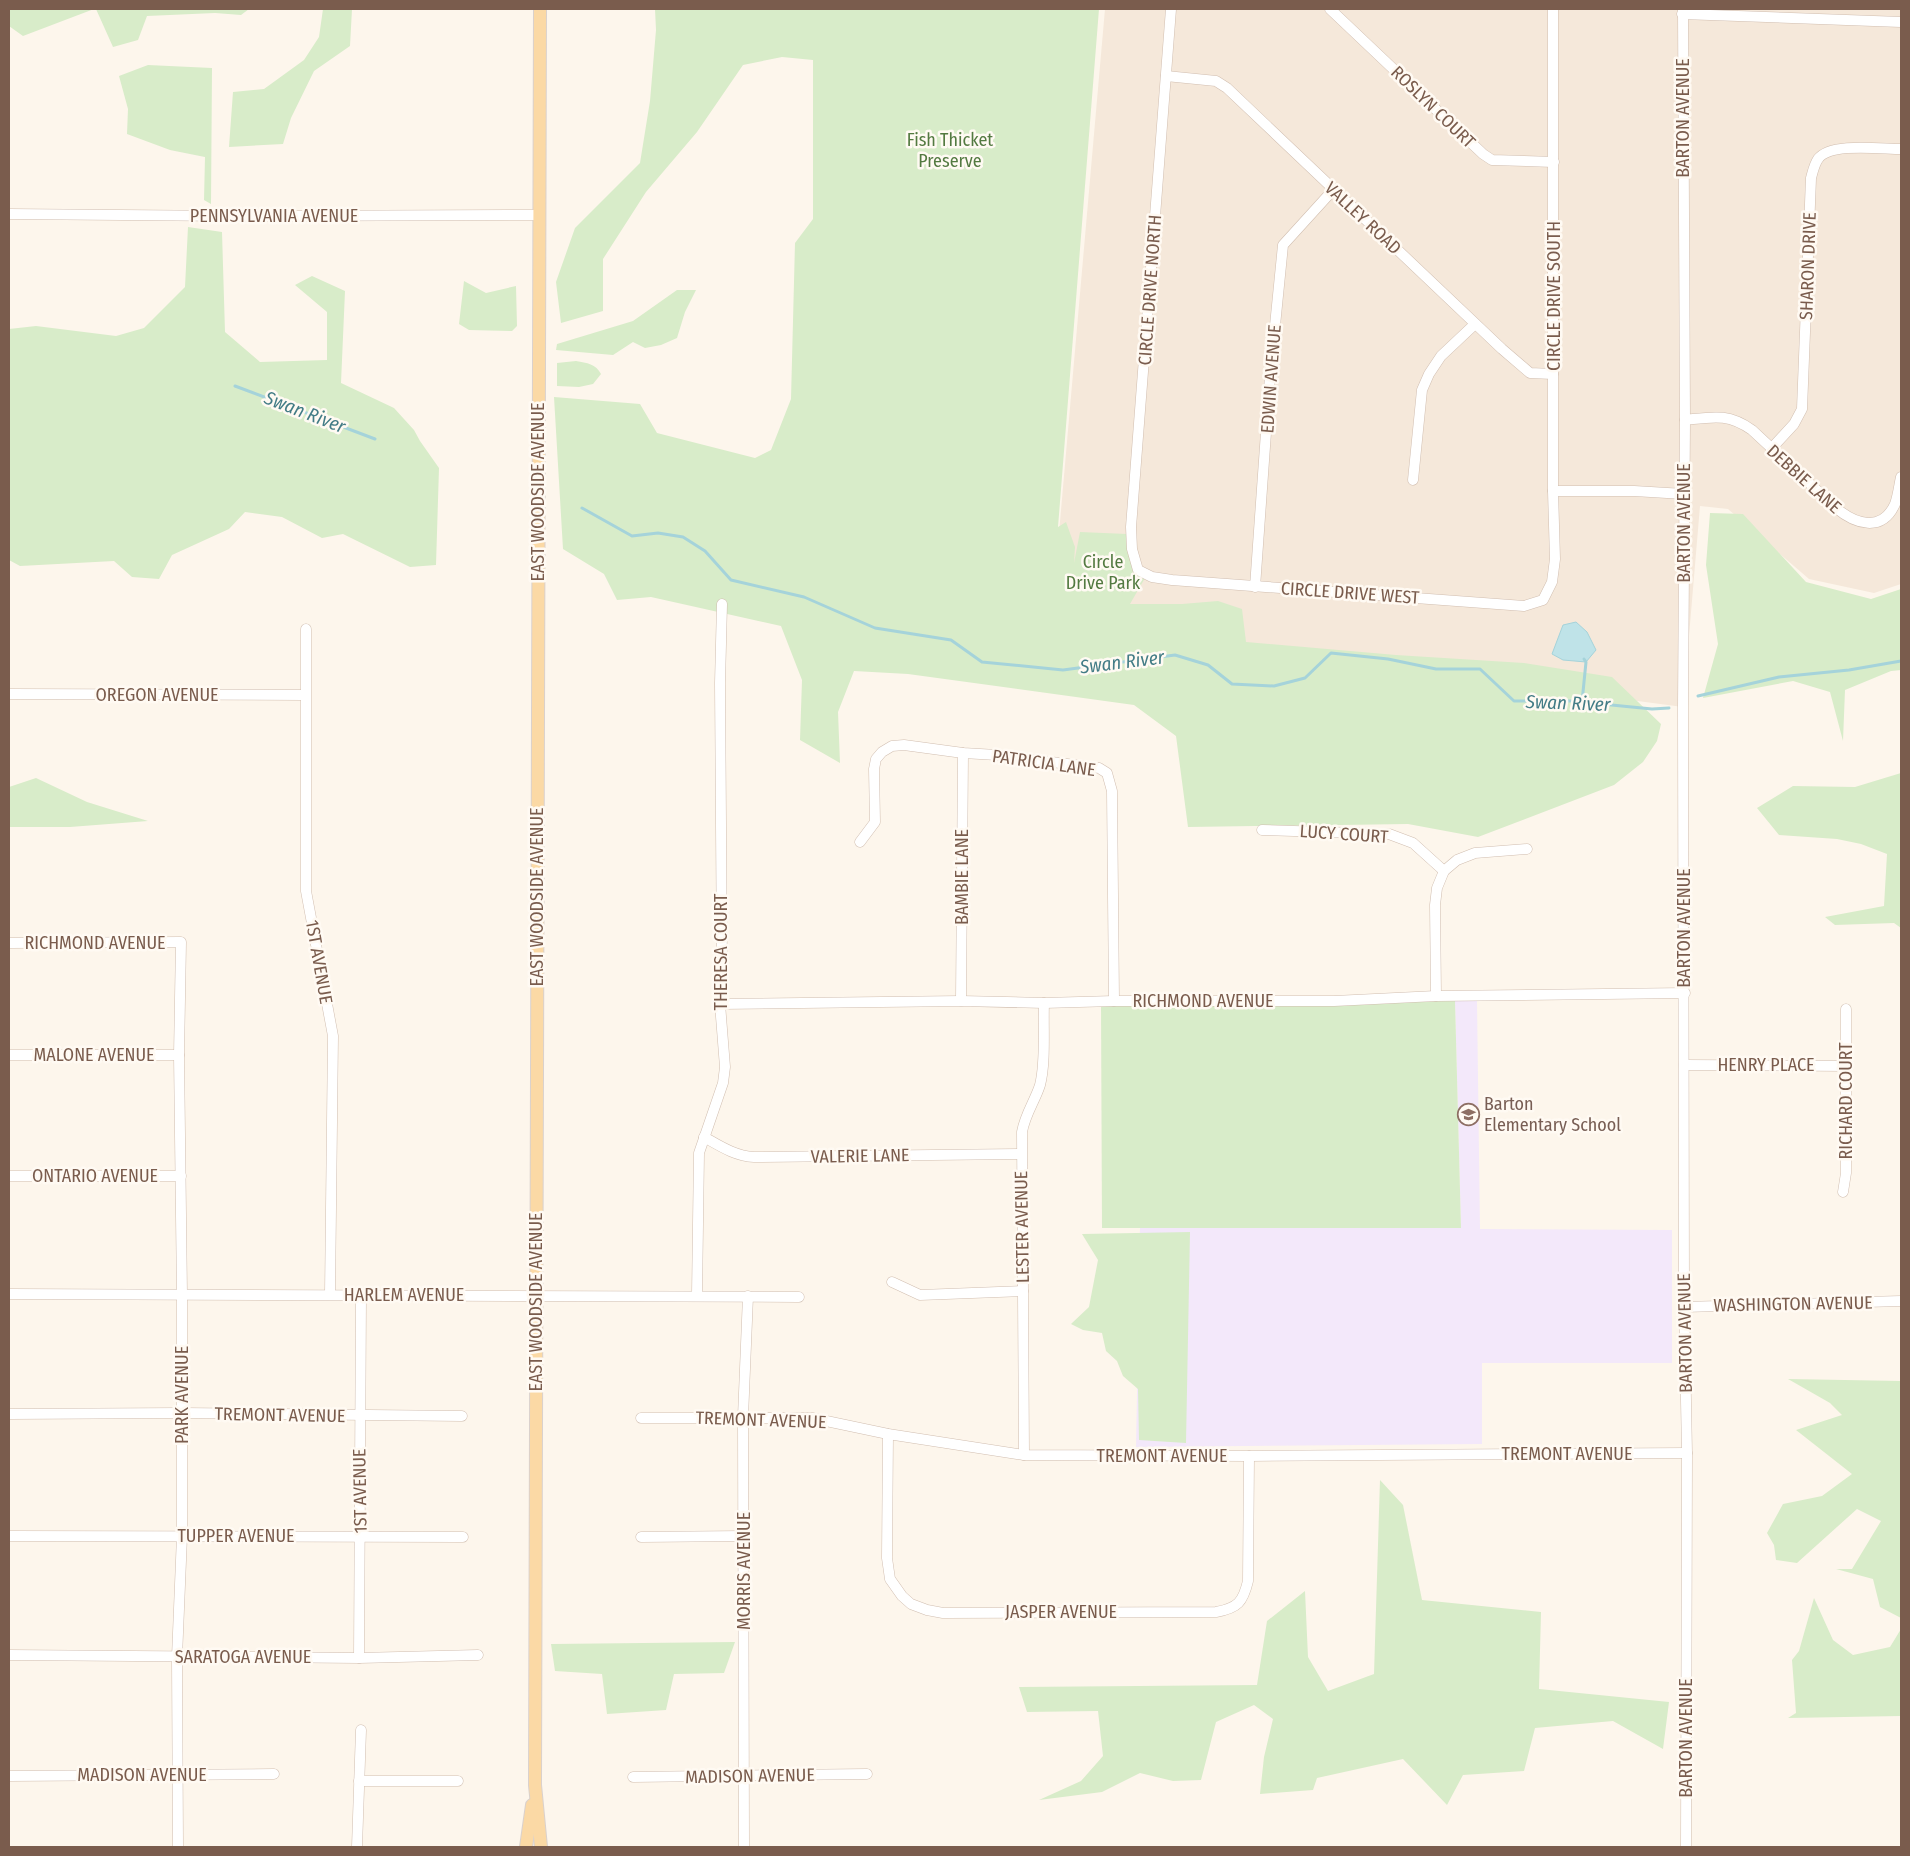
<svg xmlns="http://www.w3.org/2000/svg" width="1910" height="1856" font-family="'Fira Sans Condensed',sans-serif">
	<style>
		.residential { fill: #f5e8da }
		.education { fill: #f3e8fa }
		.green { fill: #d8ecc9 }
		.water { fill: #bfe3e8; stroke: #a5d3da }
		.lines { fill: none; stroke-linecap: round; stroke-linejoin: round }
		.stream { stroke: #a5d3da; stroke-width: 3 }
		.minor-casing { stroke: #d1beb0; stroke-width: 11 }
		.major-casing { stroke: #dad1cd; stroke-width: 14 }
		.minor { stroke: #fff; stroke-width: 10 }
		.major { stroke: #fbd9a5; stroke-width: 12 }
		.labels { text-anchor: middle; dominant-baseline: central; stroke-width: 5; stroke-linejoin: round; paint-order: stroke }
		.street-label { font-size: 18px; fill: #7a5c4d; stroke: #fffaf3 }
		.park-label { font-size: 18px; fill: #537a41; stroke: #fffaf3 }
		.education-label { font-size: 18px; fill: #785e54; stroke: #fffaf3; text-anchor: start }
		.water-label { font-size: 19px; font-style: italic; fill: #437c86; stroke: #fffaf3 }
	</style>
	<rect width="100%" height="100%" fill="#fdf6ec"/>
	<!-- residential -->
	<polygon class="residential" points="1105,9 1901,9 1901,584 1874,593 1809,579 1728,509 1700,506 1683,707 1051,624"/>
	<!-- education -->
	<polygon class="education" points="1455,1001 1477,1001 1480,1229 1672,1230 1672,1363 1482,1363 1482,1444 1136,1447 1140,1227 1461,1228"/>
	<!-- green -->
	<g class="green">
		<polygon points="9,9 94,9 23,36 9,26"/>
		<polygon points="96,9 249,9 241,15 215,13 147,16 138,40 113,47"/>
		<polygon points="323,9 352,9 350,46 314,71 291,118 283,144 229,147 233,92 264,89 304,60 319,37"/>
		<polygon points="655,9 1099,9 1058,527 1066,522 1075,547 1074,563 1080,532 1127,534 1145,578 1130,604 1182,604 1218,601 1242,609 1246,642 1396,655 1524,663 1612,677 1661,724 1657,741 1643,762 1614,785 1478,837 1408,824 1188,827 1176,736 1134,705 908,674 854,671 838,712 840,763 800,740 802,680 781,626 651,597 617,600 604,574 563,549 554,397 640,404 657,433 755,458 771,450 791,399 795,243 813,219 813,60 782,57 743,65 697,132 646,192 603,259 603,311 561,323 556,282 575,228 640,163 650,101 656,30"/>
		<polygon points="148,65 212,68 211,204 204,200 205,157 170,150 127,134 128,109 119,76"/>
		<polygon points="188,227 222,232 225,332 260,362 327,360 327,312 295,285 312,276 345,291 341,383 394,408 414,430 420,441 439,468 436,565 410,567 343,534 322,538 282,517 245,512 229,529 172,555 159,579 132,577 114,561 20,566 9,560 9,329 36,326 116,336 144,328 185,287"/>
		<polygon points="464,281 486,293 516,286 517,326 512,331 469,330 459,324"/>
		<polygon points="677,290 696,290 685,312 677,338 661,345 645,348 633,342 613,355 556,350 557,344 633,321"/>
		<path d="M 576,361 C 587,363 596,364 601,374 L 593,384 L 579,387 L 557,386 L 557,363 Z"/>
		<polygon points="1710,513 1743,514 1806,582 1871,599 1901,589 1901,670 1891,671 1845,690 1843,741 1830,692 1793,681 1703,698 1718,644 1706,565"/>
		<polygon points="1901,773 1901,928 1894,923 1835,925 1825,917 1884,906 1887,854 1861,844 1837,839 1779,835 1757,808 1793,786 1855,787"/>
		<polygon points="36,778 87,802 148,821 70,827 9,827 9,787"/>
		<polygon points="1455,1001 1461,1228 1102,1228 1101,1004"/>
		<polygon points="1190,1232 1186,1443 1139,1440 1138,1389 1123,1376 1117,1361 1106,1351 1102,1333 1083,1330 1071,1324 1089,1307 1098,1260 1082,1234"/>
		<polygon points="1788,1379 1901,1381 1901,1618 1880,1607 1873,1579 1836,1569 1852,1569 1881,1521 1857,1509 1797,1563 1776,1560 1774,1545 1767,1533 1783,1504 1822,1496 1852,1474 1796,1430 1842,1415 1830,1403"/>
		<polygon points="1380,1480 1403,1505 1422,1600 1541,1612 1539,1689 1669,1702 1663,1749 1613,1721 1535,1728 1524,1771 1463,1775 1447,1805 1403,1759 1317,1778 1313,1790 1260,1794 1264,1757 1273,1719 1254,1705 1216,1722 1201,1780 1173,1781 1140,1773 1102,1792 1039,1800 1081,1781 1103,1756 1098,1711 1027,1712 1019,1687 1257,1685 1267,1621 1305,1591 1308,1657 1328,1691 1374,1674"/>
		<polygon points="1814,1598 1833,1640 1853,1655 1890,1647 1901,1629 1901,1716 1788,1718 1796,1713 1792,1660 1799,1651"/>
		<polygon points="735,1642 724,1673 674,1674 666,1710 607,1714 602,1674 555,1671 551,1644"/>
	</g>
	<!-- water -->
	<polygon class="water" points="1576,622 1587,632 1596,650 1586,662 1563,660 1552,654 1563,625"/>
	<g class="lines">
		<!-- stream -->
		<g class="stream">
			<polyline points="235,386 375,439"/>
			<polyline points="582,508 632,536 658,533 683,537 705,551 731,580 804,597 875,628 951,640 982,662 1063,670 1175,655 1208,665 1232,684 1274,686 1305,678 1331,653 1388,659 1436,669 1480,669 1514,701 1571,701 1652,709 1669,708"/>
			<polyline points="1698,696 1779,677 1849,670 1901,661"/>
			<polyline points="1582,702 1586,662 1584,659"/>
		</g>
		<defs>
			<g id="minor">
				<polyline points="1171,9 1131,527 1132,549 1138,570 1152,577 1172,580 1524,606 1543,600 1552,582 1555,559 1553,491 1553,9"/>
				<polyline points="1330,9 1483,154 1492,160 1554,162"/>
				<polyline points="1683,9 1685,420 1683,707 1684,1296 1687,1453 1686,1847"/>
				<polyline points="1682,14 1901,22"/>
				<polyline points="1166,76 1216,81 1227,88 1502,349 1530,373 1553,374"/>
				<polyline points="9,214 232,216 539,215"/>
				<path d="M 1685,420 C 1713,417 1728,413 1752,430 L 1836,508 C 1855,524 1882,533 1895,504 C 1898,496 1899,486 1901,477"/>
				<path d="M 1771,449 L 1794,424 L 1802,409 L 1811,178 C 1813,171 1814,165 1818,159 C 1830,142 1881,149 1901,149"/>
				<polyline points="1413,480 1422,390 1429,374 1441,356 1475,324"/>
				<polyline points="1553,491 1634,491 1684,494"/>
				<polyline points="1255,587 1270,376 1283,245 1333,190"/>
				<polyline points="306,629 306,891 333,1036 330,1294"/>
				<polyline points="9,694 305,695"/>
				<polyline points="1262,830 1389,834 1413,843 1444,871"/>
				<polyline points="860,842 875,822 874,769 876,759 882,752 892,746 904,745 963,753 997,755 1099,768 1107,773 1112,791 1114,1001"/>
				<polyline points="9,943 181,942 179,1055 182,1295 182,1536 177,1657 178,1847"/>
				<polyline points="1436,996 1435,905 1437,888 1444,871 1457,860 1475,853 1527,849"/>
				<polyline points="961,1001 963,753"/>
				<polyline points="720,1004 961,1001 1044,1003 1114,1001 1334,1001 1436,996 1685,993"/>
				<polyline points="9,1055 179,1055"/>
				<polyline points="1684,1065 1847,1066"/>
				<path d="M 704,1137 C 720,1146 735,1156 754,1157 L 1021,1154"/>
				<polyline points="9,1176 181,1176"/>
				<polyline points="1843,1192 1846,1173 1846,1009"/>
				<polyline points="892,1282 920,1295 1023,1291"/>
				<polyline points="9,1294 799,1297"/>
				<polyline points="697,1295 699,1153 723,1083 725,1067 720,1004 722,966 720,683 722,604"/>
				<polyline points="1684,1307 1901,1301"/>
				<polyline points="9,1414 182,1413 462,1416"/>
				<polyline points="641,1418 812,1418 888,1434 1024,1455 1249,1456 1687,1453"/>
				<path d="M 888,1434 L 887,1558 L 890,1579 L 902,1596 L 911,1604 L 927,1610 L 943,1613 L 1216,1612 C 1238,1608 1243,1602 1248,1581 L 1249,1456"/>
				<path d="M 1024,1455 L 1022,1132 C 1025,1114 1035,1101 1040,1085 C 1046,1062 1043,1027 1044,1003"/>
				<polyline points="9,1536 463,1537"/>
				<polyline points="641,1537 744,1536"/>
				<polyline points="9,1655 359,1658 478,1655"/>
				<polyline points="359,1658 361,1295"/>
				<polyline points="9,1776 274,1774"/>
				<polyline points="633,1777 867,1774"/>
				<polyline points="359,1781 458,1781"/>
				<polyline points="357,1847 361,1730"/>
				<polyline points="744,1847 743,1417 748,1296"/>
			</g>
			<g id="major">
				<polyline points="540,9 535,1785 541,1847"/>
				<polyline points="526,1847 532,1805"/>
			</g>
		</defs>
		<!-- minor casing -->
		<use href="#minor" class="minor-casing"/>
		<!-- major casing -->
		<use href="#major" class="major-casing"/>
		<!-- minor -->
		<use href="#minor" class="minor"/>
		<!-- major -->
		<use href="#major" class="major"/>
	</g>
	<!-- icons -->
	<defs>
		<symbol id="school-ring" viewBox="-11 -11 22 22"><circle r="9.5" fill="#fffaf3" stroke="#8d6e63" stroke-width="1.5"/><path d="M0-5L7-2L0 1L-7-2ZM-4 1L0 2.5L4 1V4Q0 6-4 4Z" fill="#8d6e63"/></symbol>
	</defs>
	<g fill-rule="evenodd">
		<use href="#school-ring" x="1456" y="1102" width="25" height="25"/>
	</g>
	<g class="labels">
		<!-- street labels -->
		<g class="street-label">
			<text transform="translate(1433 107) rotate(44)">ROSLYN COURT</text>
			<text transform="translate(1683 118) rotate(-90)">BARTON AVENUE</text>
			<text x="274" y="216">PENNSYLVANIA AVENUE</text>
			<text transform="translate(1363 218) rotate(43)">VALLEY ROAD</text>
			<text transform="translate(1808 266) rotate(-88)">SHARON DRIVE</text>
			<text transform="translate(1150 290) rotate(-86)">CIRCLE DRIVE NORTH</text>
			<text transform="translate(1554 296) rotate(-90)">CIRCLE DRIVE SOUTH</text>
			<text transform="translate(1271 379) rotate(-86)">EDWIN AVENUE</text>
			<text transform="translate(1804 479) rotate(42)">DEBBIE LANE</text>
			<text transform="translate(538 492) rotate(-90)">EAST WOODSIDE AVENUE</text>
			<text transform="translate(1684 523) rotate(-90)">BARTON AVENUE</text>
			<text transform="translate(1350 593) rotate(4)">CIRCLE DRIVE WEST</text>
			<text x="157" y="695">OREGON AVENUE</text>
			<text transform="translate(1044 763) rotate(8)">PATRICIA LANE</text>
			<text transform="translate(1344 834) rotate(4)">LUCY COURT</text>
			<text transform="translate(962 877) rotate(-90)">BAMBIE LANE</text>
			<text transform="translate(537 897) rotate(-90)">EAST WOODSIDE AVENUE</text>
			<text transform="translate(1684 928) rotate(-90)">BARTON AVENUE</text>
			<text x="95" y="943">RICHMOND AVENUE</text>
			<text transform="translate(721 952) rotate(-90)">THERESA COURT</text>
			<text transform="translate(319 962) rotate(80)">1ST AVENUE</text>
			<text x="1203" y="1001">RICHMOND AVENUE</text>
			<text x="94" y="1055">MALONE AVENUE</text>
			<text x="1766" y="1065">HENRY PLACE</text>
			<text transform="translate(1846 1101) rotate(-90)">RICHARD COURT</text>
			<text transform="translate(860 1156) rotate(-1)">VALERIE LANE</text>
			<text x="95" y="1176">ONTARIO AVENUE</text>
			<text transform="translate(1022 1227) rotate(-91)">LESTER AVENUE</text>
			<text x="404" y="1295">HARLEM AVENUE</text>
			<text transform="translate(536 1302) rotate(-90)">EAST WOODSIDE AVENUE</text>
			<text transform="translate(1793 1304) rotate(-1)">WASHINGTON AVENUE</text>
			<text transform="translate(1685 1333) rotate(-91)">BARTON AVENUE</text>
			<text transform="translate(182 1395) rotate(-90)">PARK AVENUE</text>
			<text transform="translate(280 1415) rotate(1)">TREMONT AVENUE</text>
			<text transform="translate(761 1420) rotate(2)">TREMONT AVENUE</text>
			<text x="1567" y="1454">TREMONT AVENUE</text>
			<text x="1162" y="1456">TREMONT AVENUE</text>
			<text transform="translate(360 1491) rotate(-91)">1ST AVENUE</text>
			<text x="236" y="1536">TUPPER AVENUE</text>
			<text transform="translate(744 1571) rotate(-90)">MORRIS AVENUE</text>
			<text x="1061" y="1612">JASPER AVENUE</text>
			<text x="243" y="1657">SARATOGA AVENUE</text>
			<text transform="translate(1686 1738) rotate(-90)">BARTON AVENUE</text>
			<text x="142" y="1775">MADISON AVENUE</text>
			<text transform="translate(750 1776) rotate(-1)">MADISON AVENUE</text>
		</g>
		<!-- park labels -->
		<g class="park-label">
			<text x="950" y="140">Fish Thicket<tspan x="950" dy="21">Preserve</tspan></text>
			<text x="1103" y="562">Circle<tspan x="1103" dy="21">Drive Park</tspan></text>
		</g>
		<!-- education labels -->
		<g class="education-label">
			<text x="1484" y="1104">Barton<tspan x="1484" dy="21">Elementary School</tspan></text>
		</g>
		<!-- water labels -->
		<g class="water-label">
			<text transform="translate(305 412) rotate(21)">Swan River</text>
			<text transform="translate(1122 662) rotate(-7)">Swan River</text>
			<text transform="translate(1568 703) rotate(2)">Swan River</text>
		</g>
	</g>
	<!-- border -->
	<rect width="1910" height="1856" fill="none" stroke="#7a5c4d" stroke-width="20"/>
</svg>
